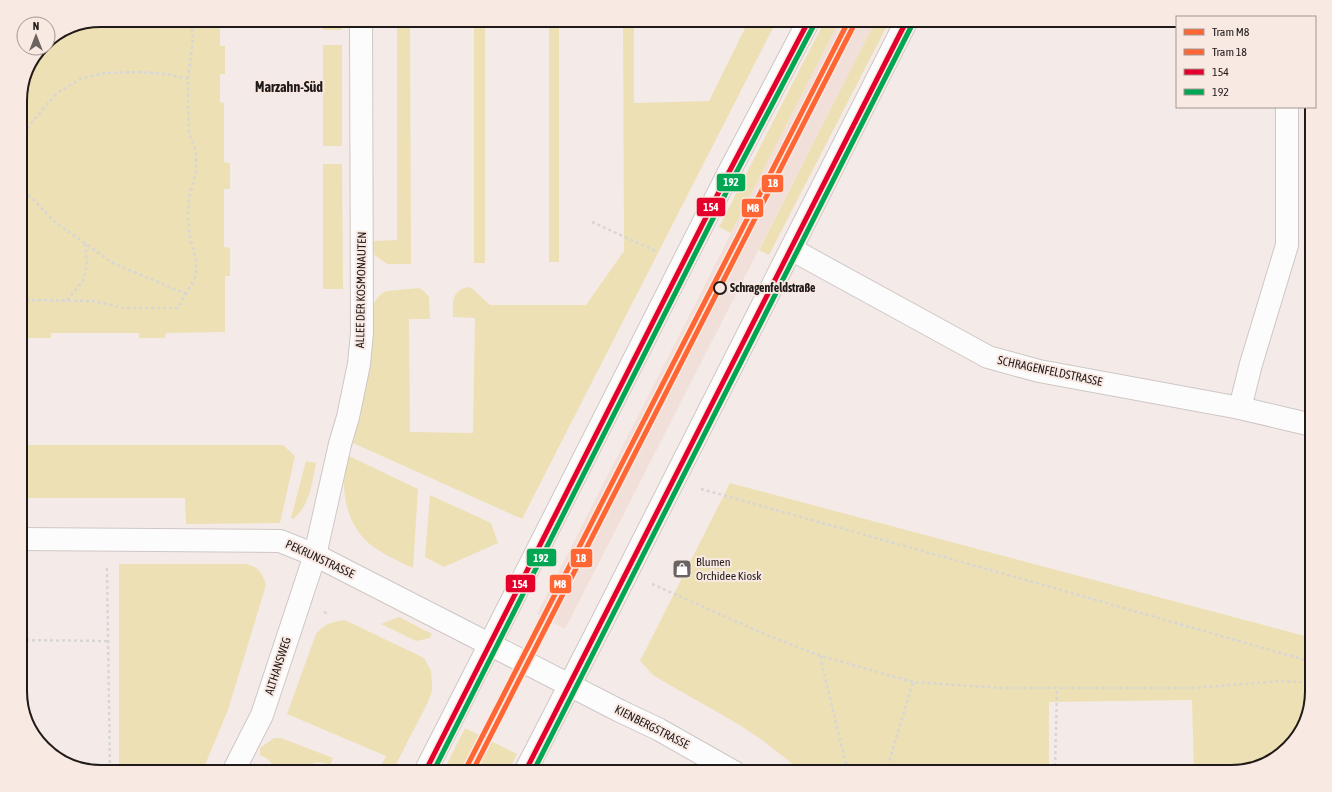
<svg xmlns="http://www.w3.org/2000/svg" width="1332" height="792" font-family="'Asap Condensed',sans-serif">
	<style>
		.built { fill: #f1dfd9 }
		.green { fill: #ede0b4 }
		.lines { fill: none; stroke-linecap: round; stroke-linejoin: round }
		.minor-casing { stroke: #cec7c5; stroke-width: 24 }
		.secondary-casing { stroke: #cec7c5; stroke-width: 24 }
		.path { stroke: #d8d6d4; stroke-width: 2.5; stroke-dasharray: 3 3; stroke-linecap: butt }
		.minor { stroke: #fdfcfc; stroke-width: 22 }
		.secondary { stroke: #fdfcfc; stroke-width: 22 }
		.bus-1-casing { stroke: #f9e9e3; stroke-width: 8 }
		.bus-2-casing { stroke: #f9e9e3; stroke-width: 8 }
		.bus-1 { stroke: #e4002b; stroke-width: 5 }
		.bus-2 { stroke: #00a651; stroke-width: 5 }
		.tram-1-casing { stroke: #f9e9e3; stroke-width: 8 }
		.tram-2-casing { stroke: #f9e9e3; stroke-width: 8 }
		.tram-1 { stroke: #f63; stroke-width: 5 }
		.tram-2 { stroke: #f63; stroke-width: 5 }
		.stop-dot { fill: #f9e9e3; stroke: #201a19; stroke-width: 2 }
		.labels { text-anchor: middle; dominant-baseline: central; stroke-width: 4; stroke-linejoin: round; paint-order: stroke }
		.stop-label { font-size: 12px; font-weight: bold; fill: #201a19; stroke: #f9e9e3; text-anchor: start }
		.street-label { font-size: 12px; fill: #201a19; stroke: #f9e9e3 }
		.poi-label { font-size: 12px; fill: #201a19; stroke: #f9e9e3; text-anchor: start }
		.quarter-label { font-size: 14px; font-weight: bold; fill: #201a19; stroke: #f9e9e3 }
		.rim { fill: none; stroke: #201a19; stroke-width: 2 }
		.line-badge { stroke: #f9e9e3; stroke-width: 1.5 }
		.badge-label { font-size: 11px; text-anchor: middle; font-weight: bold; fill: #fff }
	</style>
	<rect width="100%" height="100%" fill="#f4ebe8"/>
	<!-- built -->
	<polygon class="built" points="840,20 876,20 565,629 537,614"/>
	<!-- green -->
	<g class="green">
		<polygon points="101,20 220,20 220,46 225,46 225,74 220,74 220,102 224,103 224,162 230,163 230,189 224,189 224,247 230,248 230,276 225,276 225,332 166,333 165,338 139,338 139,333 51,333 51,338 24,338 24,333 20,333 20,96 26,70 41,48 48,48 48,41 70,26"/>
		<rect x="323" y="20" width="19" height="10"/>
		<polygon points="397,20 410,20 411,264 387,264 373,254 373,241 397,240"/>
		<rect x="474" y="20" width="11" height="243"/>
		<rect x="549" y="20" width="10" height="242"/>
		<path d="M 623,20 L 634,20 L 634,103 L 709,101 L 749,20 L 777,20 L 522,519 L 353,443 L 360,416 L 366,382 L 373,307 L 375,301 L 381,294 L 386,291 L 419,288 L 425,292 L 429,297 L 430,319 L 409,319 L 410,432 L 473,433 L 475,318 L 453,317 C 453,302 451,291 468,287 L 473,289 L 490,305 L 586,305 L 624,251 Z"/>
		<polygon points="825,20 840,20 731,233 719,227"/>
		<polygon points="876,20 890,20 769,255 759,250"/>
		<rect x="323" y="45" width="19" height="101"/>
		<polygon points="323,164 342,164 343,289 323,289"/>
		<polygon points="20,445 283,445 295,456 280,523 186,524 185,498 20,498"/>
		<path d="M 349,456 L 418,489 L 413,568 C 400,562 387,556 375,548 C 354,534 344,508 344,484 C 344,474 347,465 349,456 Z"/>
		<path d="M 306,461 L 316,463 C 312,483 310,506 293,519 L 291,518 Z"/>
		<polygon points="730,483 1312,638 1312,691 1301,732 1272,761 1231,772 1194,772 1192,700 1049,702 1049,772 803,772 762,740 738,724 654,676 640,661"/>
		<polygon points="430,495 491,523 498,543 444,567 425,557"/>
		<path d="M 119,564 L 245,564 C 259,567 262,572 266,585 L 228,710 L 202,772 L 119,772 Z"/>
		<polygon points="399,617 432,634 430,638 416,641 381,624"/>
		<path d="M 345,620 L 424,658 L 431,671 L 432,682 L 432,691 L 428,702 L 392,772 L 378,772 L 386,756 L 287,714 L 316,634 C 325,623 332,622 345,620 Z"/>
		<polygon points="465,728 517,754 508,772 443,772"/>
		<path d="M 274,738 L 281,738 L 333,758 L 330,765 C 319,761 310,761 303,772 L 274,772 C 273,762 269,759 260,755 L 260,748 Z"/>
	</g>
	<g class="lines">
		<defs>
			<g id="minor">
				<polyline points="791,249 988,357 1039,371 1240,408 1312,425"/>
				<polyline points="1240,408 1251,364 1287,245 1287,107"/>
				<polyline points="20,539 280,541 315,555 620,711 658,729 734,772"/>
				<polyline points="233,772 262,715 315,555 340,444 348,417 359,364 362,333 361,20"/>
			</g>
			<g id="secondary">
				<polyline points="425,772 728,174 809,20"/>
				<polyline points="525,772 603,620 907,20"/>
			</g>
		</defs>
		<!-- minor casing -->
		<use href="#minor" class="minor-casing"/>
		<!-- secondary casing -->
		<use href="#secondary" class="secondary-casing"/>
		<!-- path -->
		<g class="path">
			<polyline points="20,138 33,121 57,93 82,78 105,73 142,72 166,74 188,79"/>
			<polyline points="20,186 55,222 113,263 186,294"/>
			<polyline points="592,222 658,252"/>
			<polyline points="20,300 94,301 123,308 178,308 196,276 196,259 190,238 188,217 189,198 196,171 196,152 189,133 188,105 188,79 193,39 191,20"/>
			<polyline points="67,300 83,281 87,264 85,244"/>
			<polyline points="701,489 1040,584 1312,662"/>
			<polyline points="107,568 110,772"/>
			<polyline points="652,584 769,636 821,656 913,682 1001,688 1192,688 1282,681 1312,683"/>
			<polyline points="324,612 329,614"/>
			<polyline points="20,640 108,641"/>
			<polyline points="821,656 822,665 848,772"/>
			<polyline points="886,772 913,682"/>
			<polyline points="1055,772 1057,688"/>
		</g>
		<!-- minor -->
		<use href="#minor" class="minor"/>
		<!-- secondary -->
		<use href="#secondary" class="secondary"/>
		<defs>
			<g id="bus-1">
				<polyline points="425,772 728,174 809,20"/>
				<polyline points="525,772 907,20"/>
			</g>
			<g id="bus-2">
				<polyline points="433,772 734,177 815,23"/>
				<polyline points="533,772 913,23"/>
			</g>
		</defs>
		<!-- bus-1 casing -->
		<use href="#bus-1" class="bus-1-casing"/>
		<!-- bus-2 casing -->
		<use href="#bus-2" class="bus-2-casing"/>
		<!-- bus-1 -->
		<use href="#bus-1" class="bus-1"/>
		<!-- bus-2 -->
		<use href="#bus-2" class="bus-2"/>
		<defs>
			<polyline id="tram-1" points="464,772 849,20"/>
			<polyline id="tram-2" points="472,772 855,23"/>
		</defs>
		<!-- tram-1 casing -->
		<use href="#tram-1" class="tram-1-casing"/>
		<!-- tram-2 casing -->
		<use href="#tram-2" class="tram-2-casing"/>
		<!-- tram-1 -->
		<use href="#tram-1" class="tram-1"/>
		<!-- tram-2 -->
		<use href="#tram-2" class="tram-2"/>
	</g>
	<!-- icons -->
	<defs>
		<symbol id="shop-square" viewBox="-11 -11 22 22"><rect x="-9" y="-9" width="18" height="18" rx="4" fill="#6a6361" stroke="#f9e9e3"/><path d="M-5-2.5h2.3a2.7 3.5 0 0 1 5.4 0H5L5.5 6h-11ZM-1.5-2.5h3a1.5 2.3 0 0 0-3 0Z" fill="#fff"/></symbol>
	</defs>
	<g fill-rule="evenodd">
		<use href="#shop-square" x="671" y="558" width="22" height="22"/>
	</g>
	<!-- markers -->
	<circle class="stop-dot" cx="720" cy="288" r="6"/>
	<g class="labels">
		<!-- stop labels -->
		<g class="stop-label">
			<text x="730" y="288">Schragenfeldstraße</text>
		</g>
		<!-- street labels -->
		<g class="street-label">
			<text transform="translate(361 290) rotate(-89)">ALLEE DER KOSMONAUTEN</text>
			<text transform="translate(1050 371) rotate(12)">SCHRAGENFELDSTRASSE</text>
			<text transform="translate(320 559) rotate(25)">PEKRUNSTRASSE</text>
			<text transform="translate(278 666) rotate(-72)">ALTHANSWEG</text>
			<text transform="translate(652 727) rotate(27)">KIENBERGSTRASSE</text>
		</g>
		<!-- poi labels -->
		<g class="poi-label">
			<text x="696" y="562">Blumen<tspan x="696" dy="14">Orchidee Kiosk</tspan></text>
		</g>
		<!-- quarter labels -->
		<g class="quarter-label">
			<text x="289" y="87">Marzahn-Süd</text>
		</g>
	</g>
	<!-- crop -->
	<path d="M0 0H1332V792H0ZM101 27H1231A74 74 0 0 1 1305 101V691A74 74 0 0 1 1231 765H101A74 74 0 0 1 27 691V101A74 74 0 0 1 101 27Z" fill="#f9e9e3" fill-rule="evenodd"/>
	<path class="rim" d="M101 27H1231A74 74 0 0 1 1305 101V691A74 74 0 0 1 1231 765H101A74 74 0 0 1 27 691V101A74 74 0 0 1 101 27Z"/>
	<g class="line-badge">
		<rect x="716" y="173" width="30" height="19" rx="4" fill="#00a651"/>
		<rect x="761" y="174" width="23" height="19" rx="4" fill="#f63"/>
		<rect x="696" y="197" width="30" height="20" rx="4" fill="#e4002b"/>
		<rect x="741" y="198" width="23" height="20" rx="4" fill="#f63"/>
		<rect x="526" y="548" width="31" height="19" rx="4" fill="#00a651"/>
		<rect x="570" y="548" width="23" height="20" rx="4" fill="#f63"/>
		<rect x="505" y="574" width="31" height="19" rx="4" fill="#e4002b"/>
		<rect x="549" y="574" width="23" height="20" rx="4" fill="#f63"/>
	</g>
	<g class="badge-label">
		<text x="731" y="186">192</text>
		<text x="773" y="187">18</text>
		<text x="711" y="211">154</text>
		<text x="753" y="212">M8</text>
		<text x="541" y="562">192</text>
		<text x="581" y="562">18</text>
		<text x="520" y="588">154</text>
		<text x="560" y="588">M8</text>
	</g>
	<!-- legend -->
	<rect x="1176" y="16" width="140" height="92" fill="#f9e9e3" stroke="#a29692"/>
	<rect x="1184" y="29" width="20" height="6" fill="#ff6633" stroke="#a29692"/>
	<text x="1212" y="36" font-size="12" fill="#201a19">Tram M8</text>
	<rect x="1184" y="49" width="20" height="6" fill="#ff6633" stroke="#a29692"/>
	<text x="1212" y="56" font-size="12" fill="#201a19">Tram 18</text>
	<rect x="1184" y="69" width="20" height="6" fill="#e4002b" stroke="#a29692"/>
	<text x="1212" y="76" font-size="12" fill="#201a19">154</text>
	<rect x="1184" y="89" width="20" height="6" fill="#00a651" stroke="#a29692"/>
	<text x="1212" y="96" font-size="12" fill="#201a19">192</text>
	<!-- north arrow -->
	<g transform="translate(36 36)"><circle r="19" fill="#f9e9e3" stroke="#a29692"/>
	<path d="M0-3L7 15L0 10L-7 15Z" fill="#6a6361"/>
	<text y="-6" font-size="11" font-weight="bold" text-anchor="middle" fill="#201a19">N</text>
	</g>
</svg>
